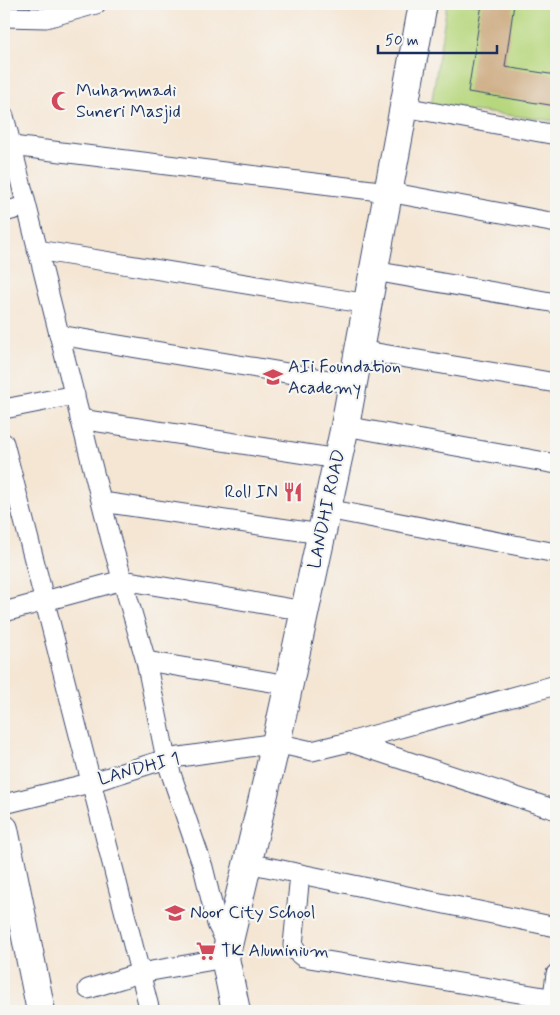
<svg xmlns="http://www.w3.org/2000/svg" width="560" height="1015" font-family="Mynerve,sans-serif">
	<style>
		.green { fill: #b7d77e; stroke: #69836e }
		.building { fill: #cdac83 }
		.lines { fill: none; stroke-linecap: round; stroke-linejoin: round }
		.minor-casing { stroke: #3c4a70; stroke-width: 21 }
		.primary-casing { stroke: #3c4a70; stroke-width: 30 }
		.minor { stroke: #fff; stroke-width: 19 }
		.primary { stroke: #fff; stroke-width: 28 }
		.labels { text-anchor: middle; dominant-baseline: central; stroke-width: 4.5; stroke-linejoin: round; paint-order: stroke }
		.poi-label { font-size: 18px; fill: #1b2f5e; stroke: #f6f6f2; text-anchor: start }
		.street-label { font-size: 18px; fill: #1b2f5e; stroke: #f6f6f2 }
	</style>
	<rect width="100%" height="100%" fill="#f6f6f2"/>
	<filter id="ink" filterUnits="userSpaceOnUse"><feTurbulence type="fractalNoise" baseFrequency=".02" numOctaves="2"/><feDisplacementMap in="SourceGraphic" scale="10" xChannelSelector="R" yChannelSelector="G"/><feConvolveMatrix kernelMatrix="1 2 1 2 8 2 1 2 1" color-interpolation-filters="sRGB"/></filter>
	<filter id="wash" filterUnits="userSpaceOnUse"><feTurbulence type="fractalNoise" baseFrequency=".0096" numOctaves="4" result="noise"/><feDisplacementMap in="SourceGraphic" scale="20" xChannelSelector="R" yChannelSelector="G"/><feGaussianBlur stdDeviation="1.12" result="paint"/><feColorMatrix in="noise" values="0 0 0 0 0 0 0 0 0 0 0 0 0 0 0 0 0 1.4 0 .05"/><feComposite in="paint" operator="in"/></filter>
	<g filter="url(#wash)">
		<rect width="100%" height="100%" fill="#f5e6d4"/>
		<!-- green -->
		<polygon class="green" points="447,4 556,4 556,121 431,106"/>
		<g id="blocks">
			<!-- building -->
			<polygon class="building" points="482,4 514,4 505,67 556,75 556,106 468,92"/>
		</g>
	</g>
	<g filter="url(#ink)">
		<use href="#blocks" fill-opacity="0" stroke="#3c4a70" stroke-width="1"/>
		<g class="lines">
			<defs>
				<g id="minor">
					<polyline points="4,17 46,18 96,4"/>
					<polyline points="404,107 556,135"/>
					<polyline points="4,116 111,540 146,661 166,759 203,867 217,924 228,946"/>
					<polyline points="12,146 388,192 556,223"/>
					<polyline points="4,212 26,206"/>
					<polyline points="37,250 368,304"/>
					<polyline points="374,271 556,303"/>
					<polyline points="59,335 353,384"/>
					<polyline points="359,350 556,383"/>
					<polyline points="4,409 75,395"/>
					<polyline points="80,419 338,459"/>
					<polyline points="345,426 556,464"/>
					<polyline points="4,443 150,1011"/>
					<polyline points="102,502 321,534"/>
					<polyline points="327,509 556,553"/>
					<polyline points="4,612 123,580 305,611"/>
					<polyline points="146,661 289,685"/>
					<polyline points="349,742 556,810"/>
					<polyline points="4,804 90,783 166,759 276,743 312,751 349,742 556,685"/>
					<polyline points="248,863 556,927"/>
					<polyline points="300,874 293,945 298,953 303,957 556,999"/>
					<polyline points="88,989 140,973 225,958"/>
					<polyline points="551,1010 556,974"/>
				</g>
				<g id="primary">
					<polyline points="4,829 41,1011"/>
					<polyline points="236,1011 225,958 276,743 345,426 423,4"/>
				</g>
			</defs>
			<!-- minor casing -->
			<use href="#minor" class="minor-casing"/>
			<!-- primary casing -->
			<use href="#primary" class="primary-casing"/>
			<!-- minor -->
			<use href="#minor" class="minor"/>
			<!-- primary -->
			<use href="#primary" class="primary"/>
		</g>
	</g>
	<!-- icons -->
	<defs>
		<symbol id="mosque-bare" viewBox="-9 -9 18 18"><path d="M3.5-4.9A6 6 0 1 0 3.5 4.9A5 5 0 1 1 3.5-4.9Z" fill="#d1495b" stroke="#f6f6f2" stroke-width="2.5" paint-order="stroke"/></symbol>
		<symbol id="school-bare" viewBox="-9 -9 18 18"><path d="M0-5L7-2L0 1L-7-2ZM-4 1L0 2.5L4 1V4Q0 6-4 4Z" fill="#d1495b" stroke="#f6f6f2" stroke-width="2.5" paint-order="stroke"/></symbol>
		<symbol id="restaurant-bare" viewBox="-9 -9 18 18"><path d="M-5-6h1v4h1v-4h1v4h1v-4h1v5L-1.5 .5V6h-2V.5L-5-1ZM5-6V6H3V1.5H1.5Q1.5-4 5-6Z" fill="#d1495b" stroke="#f6f6f2" stroke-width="2.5" paint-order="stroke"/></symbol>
		<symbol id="supermarket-bare" viewBox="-9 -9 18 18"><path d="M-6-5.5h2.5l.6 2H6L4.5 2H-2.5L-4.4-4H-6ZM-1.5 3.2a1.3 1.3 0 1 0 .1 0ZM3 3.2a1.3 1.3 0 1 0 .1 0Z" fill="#d1495b" stroke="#f6f6f2" stroke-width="2.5" paint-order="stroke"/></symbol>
	</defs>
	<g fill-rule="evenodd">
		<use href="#mosque-bare" x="47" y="87" width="28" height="28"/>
		<use href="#school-bare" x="259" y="363" width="28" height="28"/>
		<use href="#restaurant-bare" x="279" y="478" width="28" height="28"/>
		<use href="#school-bare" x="161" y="899" width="28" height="28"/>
		<use href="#supermarket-bare" x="192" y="937" width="28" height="28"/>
	</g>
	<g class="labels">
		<!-- poi labels -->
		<g class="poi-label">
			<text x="76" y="91">Muhammadi<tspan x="76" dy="21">Suneri Masjid</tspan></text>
			<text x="288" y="367">AIi Foundation<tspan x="288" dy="21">Academy</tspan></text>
			<text x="278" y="492" text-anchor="end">Roll IN</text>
			<text x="190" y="913">Noor City School</text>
			<text x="221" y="951">TK Aluminium</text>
		</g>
		<!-- street labels -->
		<g class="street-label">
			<text transform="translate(327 509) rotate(-78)">LANDHI ROAD</text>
			<text transform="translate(139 769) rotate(-15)">LANDHI 1</text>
		</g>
	</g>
	<!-- margin -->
	<rect width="560" height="1015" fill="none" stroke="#f6f6f2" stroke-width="20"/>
	<!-- scale -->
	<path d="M378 45v8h119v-8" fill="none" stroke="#1b2f5e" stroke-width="2.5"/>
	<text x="385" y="45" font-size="15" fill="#1b2f5e" stroke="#f6f6f2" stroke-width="4" paint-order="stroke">50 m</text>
</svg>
